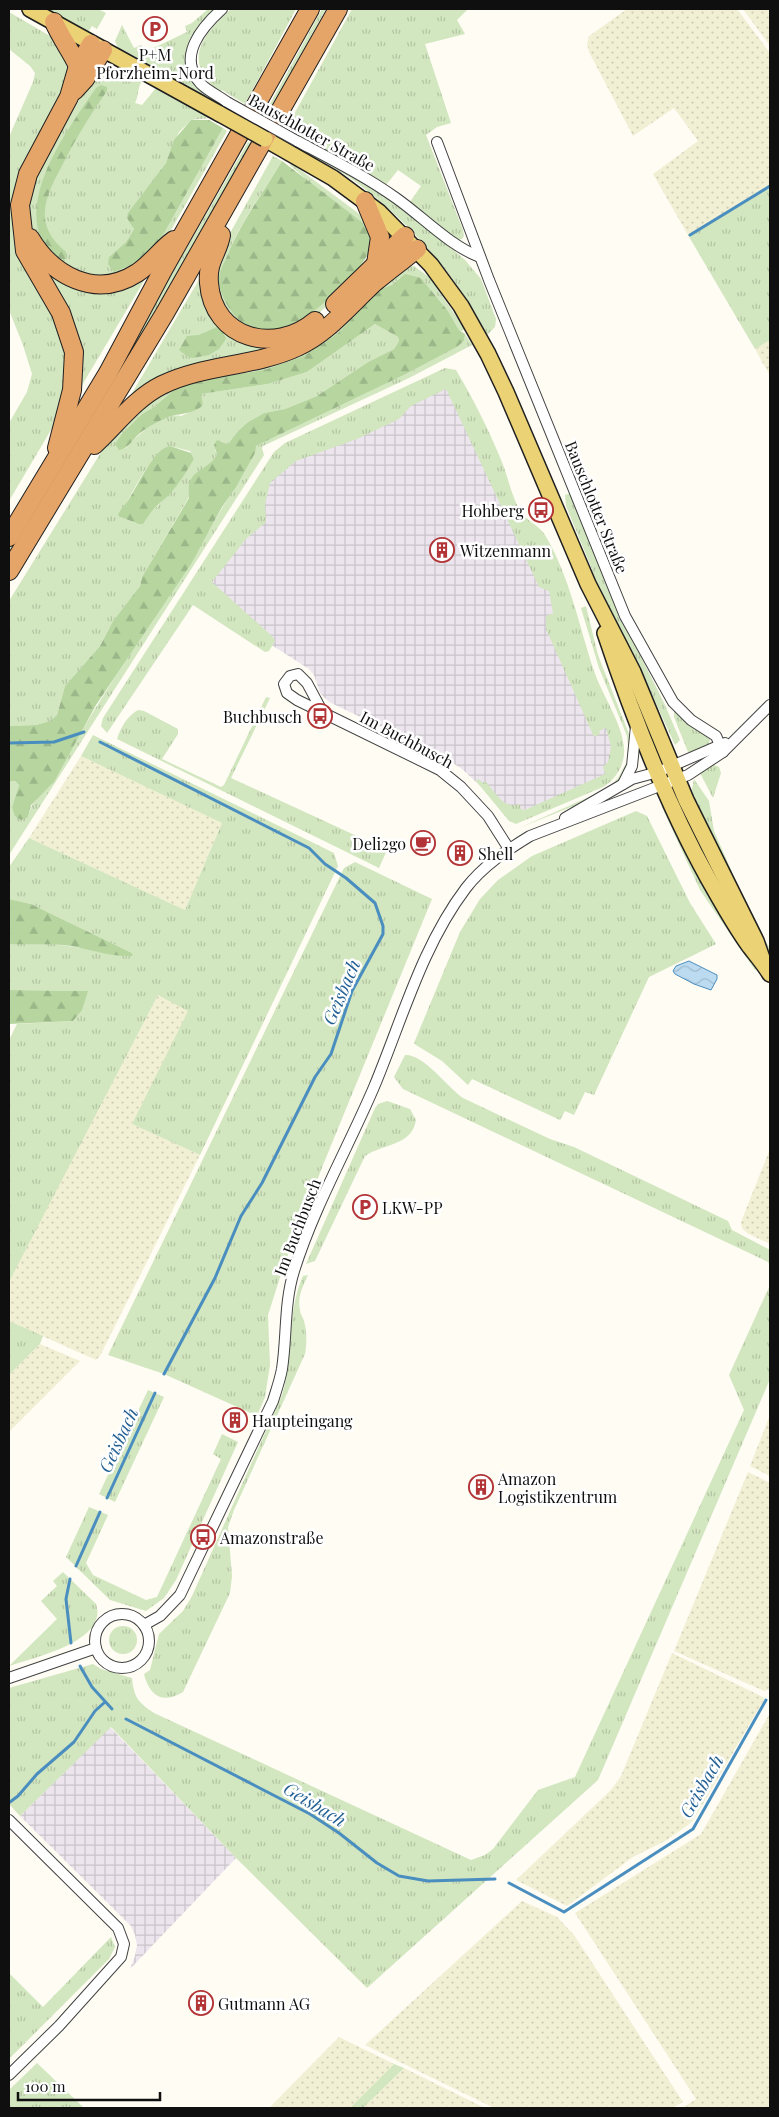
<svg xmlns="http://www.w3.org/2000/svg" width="779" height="2117" font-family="'Playfair Display',serif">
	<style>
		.industrial { fill: url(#industrial-grid) }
		.farmland { fill: url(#farmland-dots) }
		.grass { fill: url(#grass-tufts); fill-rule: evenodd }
		.forest { fill: url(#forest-firs) }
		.water { fill: url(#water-waves); stroke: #4a8ec0 }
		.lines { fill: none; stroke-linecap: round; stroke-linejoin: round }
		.stream { stroke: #4a8ec0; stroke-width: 3 }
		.minor-casing { stroke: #424242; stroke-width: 12 }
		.primary-casing { stroke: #202020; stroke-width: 18 }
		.motorway-casing { stroke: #202020; stroke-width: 20 }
		.minor { stroke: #fff; stroke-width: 10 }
		.primary { stroke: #ebd275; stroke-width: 15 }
		.motorway { stroke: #e6a568; stroke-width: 18 }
		.minor-bridge-casing { stroke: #424242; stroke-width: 12; stroke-linecap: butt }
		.primary-bridge-casing { stroke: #202020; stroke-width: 18; stroke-linecap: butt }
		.minor-bridge { stroke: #fff; stroke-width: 10 }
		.primary-bridge { stroke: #ebd275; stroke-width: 15 }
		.labels { text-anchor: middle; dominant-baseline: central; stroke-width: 5; stroke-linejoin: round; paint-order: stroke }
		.poi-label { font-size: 16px; fill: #0f0f0f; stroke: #fff; text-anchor: start }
		.street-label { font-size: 16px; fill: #0f0f0f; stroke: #fff }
		.water-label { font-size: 18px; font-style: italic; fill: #246195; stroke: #fff }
	</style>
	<defs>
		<pattern id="industrial-grid" width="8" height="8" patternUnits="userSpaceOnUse" patternTransform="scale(1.25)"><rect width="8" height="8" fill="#ece5ed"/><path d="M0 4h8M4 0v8" fill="none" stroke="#c9c3ca"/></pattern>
		<pattern id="farmland-dots" width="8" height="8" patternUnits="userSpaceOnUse" patternTransform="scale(1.25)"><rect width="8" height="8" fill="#f2f0d4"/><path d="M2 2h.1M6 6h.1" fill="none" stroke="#cecdb5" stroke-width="1.8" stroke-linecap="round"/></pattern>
		<pattern id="grass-tufts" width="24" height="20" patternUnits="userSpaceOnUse" patternTransform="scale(1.25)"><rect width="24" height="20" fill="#d2e6bf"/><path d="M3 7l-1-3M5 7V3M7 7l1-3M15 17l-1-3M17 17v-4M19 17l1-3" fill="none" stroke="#b3c4a3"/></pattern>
		<pattern id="forest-firs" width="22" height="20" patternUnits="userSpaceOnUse" patternTransform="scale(1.25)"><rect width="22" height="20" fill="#b6d59f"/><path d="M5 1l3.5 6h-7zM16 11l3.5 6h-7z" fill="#9bb688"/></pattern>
		<pattern id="water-waves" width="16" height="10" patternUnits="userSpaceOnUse" patternTransform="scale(1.25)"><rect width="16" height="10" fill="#bcdbf0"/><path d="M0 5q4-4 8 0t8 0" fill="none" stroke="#a0bbcd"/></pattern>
	</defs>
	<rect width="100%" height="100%" fill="#fefcf3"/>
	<!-- industrial -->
	<g class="industrial">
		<polygon points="444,381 554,585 614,747 607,784 505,816 489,794 462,769 442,756 329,702 320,693 314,675 309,669 192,594 271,471"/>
		<polygon points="110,1727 236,1858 130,1969 135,1956 137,1945 135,1935 131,1926 20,1816"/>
	</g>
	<!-- farmland -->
	<g class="farmland">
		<polygon points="627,9 737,9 770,53 770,184 688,235 653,174 698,141 674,108 633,136 589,52 587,44 589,36"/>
		<polygon points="743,9 770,9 770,46"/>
		<polygon points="770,340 770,376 755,349"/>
		<polygon points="81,756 222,823 185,910 29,838"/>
		<polygon points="158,995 189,1010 132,1124 200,1155 100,1356 96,1360 9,1321 9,1281"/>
		<polygon points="770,1149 770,1244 747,1233 742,1228 741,1222"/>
		<polygon points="40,1344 80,1361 9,1432 9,1375"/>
		<polygon points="770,1415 770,1476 750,1466"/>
		<polygon points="748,1472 770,1483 770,1689 764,1691 674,1651"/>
		<polygon points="672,1653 765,1698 694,1819 688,1825 667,1840 633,1857 567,1906 516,1880 611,1790 621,1776"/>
		<polygon points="770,1713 770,2108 682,2108 696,2099 575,1913 701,1834"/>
		<polygon points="522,1901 557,1917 574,1935 683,2102 673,2108 494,2108 365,2045"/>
		<polygon points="339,2037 394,2064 350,2108 269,2108"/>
		<polygon points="404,2068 485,2108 363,2108"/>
	</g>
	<!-- grass -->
	<g class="grass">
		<polygon points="45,9 98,9 106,13 97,29 92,26 89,31 84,31"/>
		<polygon points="208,9 218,9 192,38 198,87 207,97 119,50 115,41 122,25 134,48 141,45 145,52 187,32 185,26 192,23"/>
		<path d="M 231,9 L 296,9 L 245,104 L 222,90 L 220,92 C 181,62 202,35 231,9 Z"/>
		<polygon points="322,9 326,9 267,116 264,115"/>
		<polygon points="352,9 468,9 457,20 465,34 425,44 451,123 437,127 426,135 463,230 464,236 462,239 458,240 410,202 421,186 398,170 386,185 287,127"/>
		<polygon points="9,12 50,36 63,46 71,72 12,209 14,234 47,296 70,358 61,413 9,501 9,423 27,392 32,374 23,345 9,310 9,137 33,82 35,73 30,66 9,49"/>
		<path d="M 113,68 L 121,69 L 142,81 C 137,88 139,96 135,103 L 142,105 L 156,88 L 210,118 L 191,120 L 179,132 L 166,163 L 149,187 L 140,197 L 132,224 L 134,229 L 126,242 L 109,257 L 157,246 L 223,128 L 227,131 L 166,239 L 153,255 L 106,279 L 64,270 L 31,230 L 29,217 L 29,194 L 47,150 L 92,80 L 98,73 Z"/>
		<polygon points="248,142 252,144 160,304 9,553 9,548 111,379"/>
		<path d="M 293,144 L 357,176 L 419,220 L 465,260 L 481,279 L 496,319 L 495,327 L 487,335 C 457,275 409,222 356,182 C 337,168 313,158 293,146 Z"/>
		<path d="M 273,156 L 282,161 C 261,196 226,241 219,283 C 219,289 222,296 225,301 L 288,327 L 331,295 L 367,258 L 362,222 L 311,184 L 290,165 L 291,163 L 358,213 L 367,222 L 374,252 C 359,270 311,331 288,332 C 272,332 250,325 235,323 L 216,295 L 220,251 Z"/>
		<polygon points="770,184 770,340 755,349 688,235"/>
		<polygon points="34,253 71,282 148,274 78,392 78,374"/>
		<path d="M 414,266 L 429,277 L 465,329 L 462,331 L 459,330 L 448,311 L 421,278 L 400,278 C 392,286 382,287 375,297 L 338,333 L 305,356 L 264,370 L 200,380 L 176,388 L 154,407 L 142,414 L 135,422 L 125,449 C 138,435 161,412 181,416 C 189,412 196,411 203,405 L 200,394 L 268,384 L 307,372 L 375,324 L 398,337 L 399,341 L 394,349 L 368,362 L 317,396 L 285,409 L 264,413 L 248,422 L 238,431 L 228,444 L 221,441 L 215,450 L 217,454 C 213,464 205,469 195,474 L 189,497 L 142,577 L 140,586 L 113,621 L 100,646 L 65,686 L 57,715 L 50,721 L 36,725 L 9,726 L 9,601 L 113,433 L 166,387 L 257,365 L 369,295 L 408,267 ZM 170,446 L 190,451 L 194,459 C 180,482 158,510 136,523 L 120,517 C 126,503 154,447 170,446 Z"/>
		<polygon points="203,273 227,328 311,333 128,400"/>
		<path d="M 465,334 L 472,345 L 409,378 L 263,446 L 262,448 L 264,455 L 9,855 L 9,781 L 15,781 L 19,785 L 12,807 L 28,817 C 33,794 47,794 56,778 C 103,686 167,605 218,515 C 231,492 248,471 256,446 L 406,374 L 457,347 L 464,341 Z"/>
		<path d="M 445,368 L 456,370 C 472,397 487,426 499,455 C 507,472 510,492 519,509 C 525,521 538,524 545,535 C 570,577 579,626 594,671 C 602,695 623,724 624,749 C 625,765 616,779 603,787 L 516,824 L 509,821 L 476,781 L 478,779 L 483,783 L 485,781 C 495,791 503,810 519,804 L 522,810 L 527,809 L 605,774 L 603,767 L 608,762 L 611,746 L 606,728 L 599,731 L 600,734 L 594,737 L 546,629 L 546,616 L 553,613 L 549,591 L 539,587 L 446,389 L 411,406 L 399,419 L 357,439 L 296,461 L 270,483 L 265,505 L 266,522 L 246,539 L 212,582 L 273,637 L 275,641 L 269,651 L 265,652 L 193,605 L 107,733 L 101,726 L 103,718 L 274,452 L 285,443 Z"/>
		<polygon points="571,493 622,619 665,705 680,740 675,745 637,662 613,624 590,573 592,569 566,506 565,495"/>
		<polygon points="586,606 598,655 629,734 632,745 629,756 627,736 599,668 581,608"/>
		<path d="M 266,697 L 270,698 L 231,778 L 387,850 L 379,868 L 117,739 C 121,727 127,716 138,710 L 144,711 L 178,729 L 178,734 L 162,759 L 221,787 L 224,785 Z"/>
		<polygon points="674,711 682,719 710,738 709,744 693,752 688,752 674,717"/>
		<polygon points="93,735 334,853 338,866 200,1155 132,1124 188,1011 158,995 9,1282 9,1040 17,1024 73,1021 87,991 9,990 9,944 55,944 133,956 132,953 31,904 9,899 9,867 29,838 185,910 222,823 81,756"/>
		<polygon points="626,763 628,764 620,780 601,795 519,828 607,789 618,778"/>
		<polygon points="712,764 719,767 721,773 713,798 700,773 701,770"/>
		<polygon points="694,779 709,801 714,831 751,915 770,949 770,964 693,797 692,789"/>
		<polygon points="661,805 669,815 703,887 758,968 755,970 700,890"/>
		<polygon points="636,811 647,816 690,903 716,944 649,977 594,1095 585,1092 574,1115 565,1111 560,1120 472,1079 468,1085 442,1061 416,1045 414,1043 460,932 480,899 498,880 532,856"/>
		<polygon points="355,862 432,899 323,1165 283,1268 268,1315 270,1365 265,1397 257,1416 164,1374 108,1355 344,868"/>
		<path d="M 405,1055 C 424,1054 447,1087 463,1098 L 550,1139 L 574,1147 L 728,1221 L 732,1230 L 770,1250 L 770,1265 L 768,1262 L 403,1089 L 394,1077 Z"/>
		<path d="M 387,1101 L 410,1109 L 416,1120 C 412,1146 382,1144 365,1156 L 315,1261 L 306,1264 L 375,1108 L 378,1104 Z"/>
		<path d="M 308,1275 C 303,1286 297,1297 300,1310 C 300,1314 303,1317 304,1321 C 307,1332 307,1343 305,1354 L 234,1510 L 228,1527 L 232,1576 L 230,1593 L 183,1692 C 162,1705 149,1695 144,1674 L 150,1670 L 159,1634 L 183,1611 L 192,1596 L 282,1395 C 294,1356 286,1314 303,1276 Z"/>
		<path d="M 770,1285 L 770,1379 L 598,1780 L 367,1988 L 236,1858 L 111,1727 L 20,1816 L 9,1804 L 9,1688 L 93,1664 L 101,1669 L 132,1678 C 134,1698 138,1702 154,1713 L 471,1860 L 485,1855 L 493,1849 L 538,1790 L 575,1777 L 744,1410 L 729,1375 Z"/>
		<polygon points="9,1321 43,1336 40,1344 9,1375"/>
		<polygon points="148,1390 164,1397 115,1502 99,1494"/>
		<polygon points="222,1434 238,1442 176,1580 164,1598 146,1611 110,1600 66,1557 89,1507 108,1515 86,1563 93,1575 146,1600 157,1597 221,1459 213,1454"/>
		<path d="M 63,1572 L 96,1604 C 109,1641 33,1658 9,1666 L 57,1619 L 41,1601 L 57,1586 L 53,1581 Z"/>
		<circle cx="123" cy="1640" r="14"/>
		<polygon points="111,1937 115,1947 109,1959 9,2059 9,1973 43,2007"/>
		<polygon points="37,2063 84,2108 9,2108 9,2090"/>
		<polygon points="394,2064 404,2068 363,2108 350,2108"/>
	</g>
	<!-- forest -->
	<g class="forest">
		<path d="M 101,85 L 107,87 L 107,91 C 92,112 79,133 67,156 C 49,191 28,221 66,252 L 65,260 L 62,263 C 0,219 66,132 96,88 Z"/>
		<path d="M 191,120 L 209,120 L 223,128 L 157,246 C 144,258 130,266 114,272 L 108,264 L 109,257 L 126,242 L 134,229 L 127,218 L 128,213 L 166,163 L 174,140 Z"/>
		<path d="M 282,161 L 362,222 L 373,242 C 366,271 305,326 275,331 C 259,334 241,325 232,312 C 225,302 218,291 219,277 C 220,270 224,263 227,256 C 241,222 263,193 282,161 Z"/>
		<path d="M 405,274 L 421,278 L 448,311 L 459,330 L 465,334 L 464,341 L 457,347 L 406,374 L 256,446 L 255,453 L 236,487 L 222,507 L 191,564 L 96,705 L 54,782 L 31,805 L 28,817 L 21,820 L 15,816 L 12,807 L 19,785 L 15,781 L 9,781 L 9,726 L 36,725 L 50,721 L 57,715 L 65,686 L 100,646 L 113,621 L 140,586 L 142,577 L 189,498 C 189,493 188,486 190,482 C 194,469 211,468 217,454 L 214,445 L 217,440 L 228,444 L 238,431 L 248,422 L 264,413 L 285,409 L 317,396 L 368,362 L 394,349 L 399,341 L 398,337 L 375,324 L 307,372 L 268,384 L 201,394 L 203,405 C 192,416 177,412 164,419 C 156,422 147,428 140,433 C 133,439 128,449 119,450 L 115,444 L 122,434 L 142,414 L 154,407 L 176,388 L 200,380 L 264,370 L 304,356 L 338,333 L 380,290 L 393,284 Z"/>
		<polygon points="217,327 222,330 226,339 219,349 209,355 192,358 187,356 179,350 187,336 199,335"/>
		<path d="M 170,446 L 191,453 L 194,459 C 187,471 178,485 169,495 C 157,506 152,509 143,524 L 139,524 L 120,517 L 118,515 C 120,510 123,507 127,502 C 136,490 154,447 170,446 Z"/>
		<path d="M 9,899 L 31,904 L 132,953 L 133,956 C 111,957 93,950 71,946 C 51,943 30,945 9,944 Z"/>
		<polygon points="9,990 88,991 82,1010 73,1021 9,1024"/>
	</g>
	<!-- water -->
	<polygon class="water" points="689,961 717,975 717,979 711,990 694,984 675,974 673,971 676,966"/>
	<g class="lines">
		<!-- stream -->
		<g class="stream">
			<polyline points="690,235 770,186"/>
			<polyline points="100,742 309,848 325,864 346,878 375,903 383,926 383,934 352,991 331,1054 315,1077 262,1183 241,1216 215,1278 164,1374"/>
			<polyline points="9,743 54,742 84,732"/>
			<polyline points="107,1498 155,1393"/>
			<polyline points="76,1566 100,1512"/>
			<polyline points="70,1579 66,1599 71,1643"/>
			<polyline points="80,1666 92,1687 112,1709"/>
			<polyline points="126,1719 310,1814 339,1833 377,1863 399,1876 428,1881 495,1879"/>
			<polyline points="10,1802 18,1796 37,1774 74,1742 95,1711 105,1702"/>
			<polyline points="509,1883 564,1912 693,1829 766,1700"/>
		</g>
		<defs>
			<g id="minor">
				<path d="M 222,9 C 202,27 176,57 201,84 C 208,91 219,96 227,102"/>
				<path d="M 297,141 C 331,159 365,176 396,198 C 423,217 450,246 480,257"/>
				<polyline points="437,142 489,280 625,616 673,702 691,720 716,736 723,752"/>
				<polyline points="322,711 307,683 298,674 290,676 284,684 287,693 297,700 440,770 461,787 488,816 509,849"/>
				<polyline points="623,784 632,766 636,726"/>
				<polyline points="565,818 632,779 658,772 725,743"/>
				<circle cx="122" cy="1641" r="27"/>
				<path d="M 144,1625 L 160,1616 L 180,1595 L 273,1401 C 276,1391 280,1380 282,1369 C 287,1336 284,1303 294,1271 C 314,1207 348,1148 374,1087 C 402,1020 422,946 466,888 C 483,866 507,850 530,836 L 688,775 L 723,752 L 770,705"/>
				<polyline points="9,1678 96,1648"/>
				<polyline points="9,1820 118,1928 124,1944 121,1957 59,2026 9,2075"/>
			</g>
			<g id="primary">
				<polyline points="30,9 220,114"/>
				<polyline points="265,139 333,178 379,212 431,265 461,306 488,354 506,392 588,584 633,672 686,800 756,941 764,964"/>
				<path d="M 605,633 C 633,717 665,801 708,878 C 721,901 734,925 750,947 C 757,956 764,964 770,974"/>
			</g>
			<g id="motorway">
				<path d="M 54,22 C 61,38 71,51 78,66"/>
				<polyline points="74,91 85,79 103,50"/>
				<polyline points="365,201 380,237 376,264"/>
				<path d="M 221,235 C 218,253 207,261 209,283 C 213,339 275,355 315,321"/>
				<path d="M 30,238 C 52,275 95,300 137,273 C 151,264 160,250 174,240"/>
				<polyline points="335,304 405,236"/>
				<path d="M 94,445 C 117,424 134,399 162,385 C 205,364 254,367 297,347 C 328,333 350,305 375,282 C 388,271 403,260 417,249"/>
				<polyline points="57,448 72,390 74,352 61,313 25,251 20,205 28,174 69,97 78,66 91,44"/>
				<polyline points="9,537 108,373 164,268 310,9"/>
				<polyline points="9,571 165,313 338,9"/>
			</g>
		</defs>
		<!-- minor casing -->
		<use href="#minor" class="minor-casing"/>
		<!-- primary casing -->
		<use href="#primary" class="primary-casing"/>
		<!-- motorway casing -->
		<use href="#motorway" class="motorway-casing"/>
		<!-- minor -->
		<use href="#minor" class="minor"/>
		<!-- primary -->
		<use href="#primary" class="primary"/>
		<!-- motorway -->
		<use href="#motorway" class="motorway"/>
		<defs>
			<polyline id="minor-bridge" points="227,102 297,141"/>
			<polyline id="primary-bridge" points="220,114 265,139"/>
		</defs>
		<!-- minor-bridge casing -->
		<use href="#minor-bridge" class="minor-bridge-casing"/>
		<!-- primary-bridge casing -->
		<use href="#primary-bridge" class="primary-bridge-casing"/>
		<!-- minor-bridge -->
		<use href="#minor-bridge" class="minor-bridge"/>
		<!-- primary-bridge -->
		<use href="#primary-bridge" class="primary-bridge"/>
	</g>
	<!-- icons -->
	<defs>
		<symbol id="parking-ring" viewBox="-11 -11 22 22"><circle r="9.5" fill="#fff" stroke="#b23436" stroke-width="1.5"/><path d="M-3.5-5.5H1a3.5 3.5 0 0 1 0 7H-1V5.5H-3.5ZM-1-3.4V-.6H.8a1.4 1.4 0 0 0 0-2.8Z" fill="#b23436"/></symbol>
		<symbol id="bus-ring" viewBox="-11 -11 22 22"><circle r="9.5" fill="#fff" stroke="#b23436" stroke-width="1.5"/><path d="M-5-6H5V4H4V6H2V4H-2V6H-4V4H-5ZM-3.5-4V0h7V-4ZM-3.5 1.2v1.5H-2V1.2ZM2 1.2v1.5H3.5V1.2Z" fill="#b23436"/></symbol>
		<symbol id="building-ring" viewBox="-11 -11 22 22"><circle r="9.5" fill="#fff" stroke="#b23436" stroke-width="1.5"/><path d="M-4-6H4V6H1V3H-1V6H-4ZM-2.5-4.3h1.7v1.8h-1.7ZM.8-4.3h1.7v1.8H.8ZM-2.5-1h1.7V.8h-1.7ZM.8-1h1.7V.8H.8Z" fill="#b23436"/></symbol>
		<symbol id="cafe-ring" viewBox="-11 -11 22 22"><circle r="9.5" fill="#fff" stroke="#b23436" stroke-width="1.5"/><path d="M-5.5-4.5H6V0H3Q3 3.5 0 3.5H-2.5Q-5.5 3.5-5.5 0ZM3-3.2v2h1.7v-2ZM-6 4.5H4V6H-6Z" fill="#b23436"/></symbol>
	</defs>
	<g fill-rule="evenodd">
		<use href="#parking-ring" x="141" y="15" width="28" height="28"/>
		<use href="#bus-ring" x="527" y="496" width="28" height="28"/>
		<use href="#building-ring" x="428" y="536" width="28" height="28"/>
		<use href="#bus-ring" x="306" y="702" width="28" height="28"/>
		<use href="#cafe-ring" x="409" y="829" width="28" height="28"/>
		<use href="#building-ring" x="446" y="839" width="28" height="28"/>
		<use href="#parking-ring" x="351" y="1193" width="28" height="28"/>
		<use href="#building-ring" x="221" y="1406" width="28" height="28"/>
		<use href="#building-ring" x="467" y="1473" width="28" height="28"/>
		<use href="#bus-ring" x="189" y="1523" width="28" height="28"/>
		<use href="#building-ring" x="187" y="1989" width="28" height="28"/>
	</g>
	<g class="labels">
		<!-- poi labels -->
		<g class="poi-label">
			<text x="155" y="54" text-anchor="middle">P+M<tspan x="155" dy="18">Pforzheim-Nord</tspan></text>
			<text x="524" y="510" text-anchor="end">Hohberg</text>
			<text x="460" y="550">Witzenmann</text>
			<text x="302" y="716" text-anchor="end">Buchbusch</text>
			<text x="406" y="843" text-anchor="end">Deli2go</text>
			<text x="478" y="853">Shell</text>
			<text x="382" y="1207">LKW-PP</text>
			<text x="252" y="1420">Haupteingang</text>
			<text x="498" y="1478">Amazon<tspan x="498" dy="18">Logistikzentrum</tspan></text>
			<text x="220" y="1537">Amazonstraße</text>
			<text x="218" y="2003">Gutmann AG</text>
		</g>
		<!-- street labels -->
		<g class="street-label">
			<text transform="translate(312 132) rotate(29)">Bauschlotter Straße</text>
			<text transform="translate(597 507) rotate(68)">Bauschlotter Straße</text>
			<text transform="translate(407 739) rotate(28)">Im Buchbusch</text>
			<text transform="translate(297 1227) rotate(-69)">Im Buchbusch</text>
		</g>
		<!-- water labels -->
		<g class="water-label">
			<text transform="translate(341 992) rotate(-67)">Geisbach</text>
			<text transform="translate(118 1440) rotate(-65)">Geisbach</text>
			<text transform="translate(701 1786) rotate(-60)">Geisbach</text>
			<text transform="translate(315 1804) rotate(31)">Geisbach</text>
		</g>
	</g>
	<!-- border -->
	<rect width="779" height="2117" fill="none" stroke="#0f0f0f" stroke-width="20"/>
	<!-- scale -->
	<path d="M18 2092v8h142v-8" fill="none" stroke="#0f0f0f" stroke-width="2.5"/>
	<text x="25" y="2092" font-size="15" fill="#0f0f0f" stroke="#ffffff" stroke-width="4" paint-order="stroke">100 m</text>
</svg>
